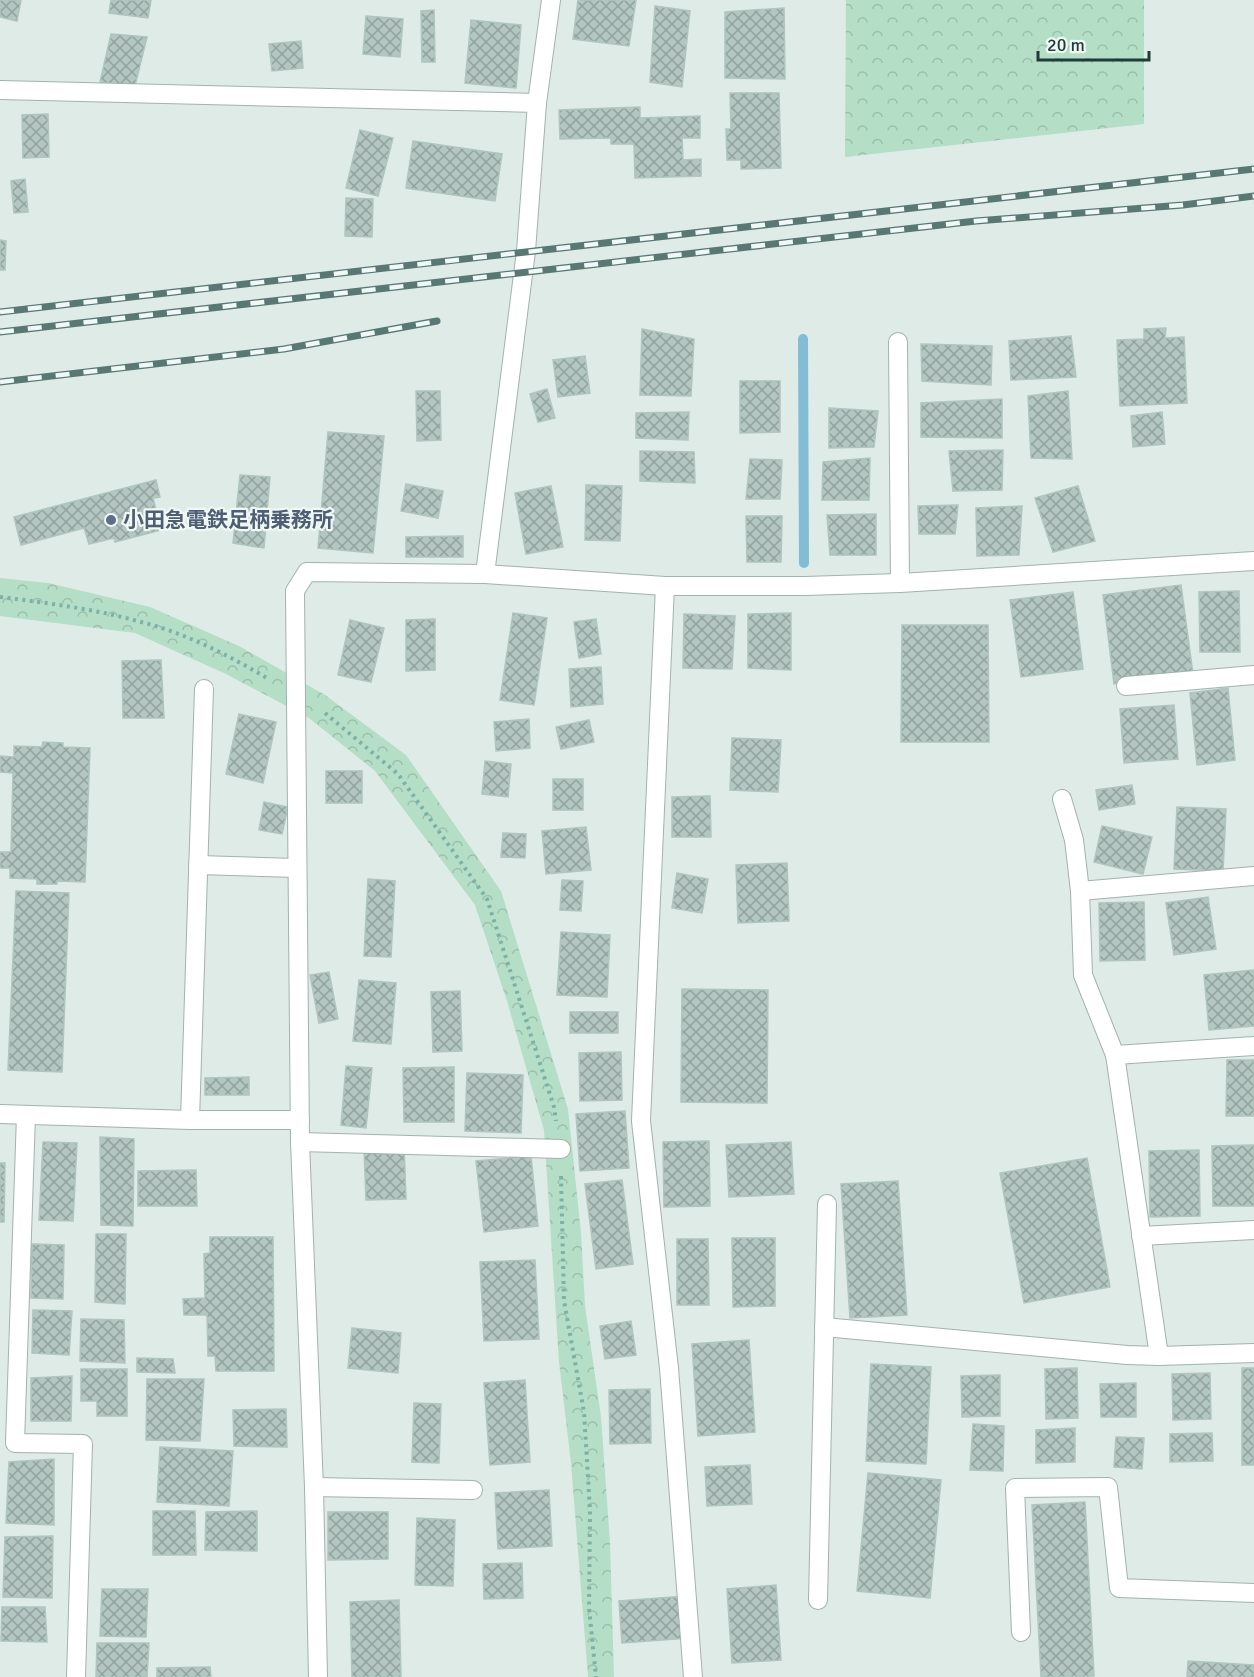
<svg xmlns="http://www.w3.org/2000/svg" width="1254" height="1677" font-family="Signika,'Noto Sans JP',sans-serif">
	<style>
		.park { fill: url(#park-crowns) }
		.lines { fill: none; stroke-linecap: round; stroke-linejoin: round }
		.stream { stroke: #82bcd5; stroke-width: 10 }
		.building { fill: url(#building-cross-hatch); stroke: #b0c5bf; stroke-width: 1.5 }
		.minor-casing { stroke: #a1b3af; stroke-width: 20 }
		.path { stroke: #7cb1a8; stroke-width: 4; stroke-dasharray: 3 4.5; stroke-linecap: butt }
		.minor { stroke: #fff; stroke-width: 18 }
		.rail-casing { stroke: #597874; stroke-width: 7 }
		.rail { stroke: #eff8f4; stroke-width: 4.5; stroke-dasharray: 14; stroke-linecap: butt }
		.service-dot { fill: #5c6f8a; stroke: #eff8f4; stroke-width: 2 }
		.labels { text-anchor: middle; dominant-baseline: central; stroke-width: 4.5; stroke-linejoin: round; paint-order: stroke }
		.service-label { font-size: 21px; font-weight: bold; fill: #4e5e75; stroke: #eff8f4; text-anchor: start }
	</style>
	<defs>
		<pattern id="park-crowns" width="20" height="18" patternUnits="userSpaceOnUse" patternTransform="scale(1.5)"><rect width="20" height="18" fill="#b5dec6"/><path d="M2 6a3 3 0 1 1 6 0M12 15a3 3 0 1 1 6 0" fill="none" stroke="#9bbfab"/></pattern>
		<pattern id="building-cross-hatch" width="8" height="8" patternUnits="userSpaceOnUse" patternTransform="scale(1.5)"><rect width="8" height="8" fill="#b4c6c1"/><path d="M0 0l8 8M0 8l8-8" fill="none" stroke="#92a29e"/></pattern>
	</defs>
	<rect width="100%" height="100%" fill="#deebe7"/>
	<!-- park -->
	<g class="park">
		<polygon points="846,0 1144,0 1144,124 845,157"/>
		<polygon points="0,578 48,583 150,607 239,646 325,695 406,755 501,891 568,1109 581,1233 585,1306 601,1417 610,1543 614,1677 588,1677 571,1463 559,1362 544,1130 507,1001 475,905 375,771 309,718 226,674 135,633 0,616"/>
	</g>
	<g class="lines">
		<!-- stream -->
		<polyline class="stream" points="803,339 804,563"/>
	</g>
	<!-- building -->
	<g class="building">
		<polygon points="0,0 21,0 17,21 0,17"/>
		<polygon points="111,0 151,0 148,18 109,13"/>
		<polygon points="578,0 636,0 629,46 573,39"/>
		<polygon points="655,6 690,11 682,87 650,82"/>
		<polygon points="784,8 785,79 725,78 725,12"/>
		<polygon points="434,10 435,62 422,62 421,11"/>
		<polygon points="366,16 403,19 400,57 363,54"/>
		<polygon points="471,20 521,25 516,88 465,83"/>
		<polygon points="111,34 147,37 135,86 100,82"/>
		<polygon points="301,41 303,68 272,71 269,44"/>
		<polygon points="730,93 779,93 781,168 741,169 741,160 727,160 726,129 731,129"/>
		<polygon points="640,107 640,118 700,116 700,138 682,138 683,160 701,159 701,176 635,178 634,144 611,144 611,138 560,139 559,110"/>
		<polygon points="48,114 49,157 23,158 22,115"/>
		<polygon points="360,130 393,138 378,196 346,188"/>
		<polygon points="413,141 502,154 495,201 406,188"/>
		<polygon points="25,179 28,212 14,213 11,181"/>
		<polygon points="346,198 373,199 372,237 345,236"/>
		<polygon points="0,240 6,241 5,270 0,270"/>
		<polygon points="1166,328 1165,338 1184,337 1187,403 1120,406 1117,340 1144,339 1144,329"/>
		<polygon points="642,329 694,339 691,396 640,395"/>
		<polygon points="1071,336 1076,377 1011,380 1009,341"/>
		<polygon points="921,344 992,346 991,385 922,381"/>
		<polygon points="585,356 590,393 558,397 553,360"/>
		<polygon points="740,381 780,381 780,432 740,433"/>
		<polygon points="547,389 555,418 538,422 530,394"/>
		<polygon points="416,391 440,391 441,440 417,441"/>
		<polygon points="1068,391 1072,459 1031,458 1028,396"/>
		<polygon points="1002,399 1002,438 921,437 921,403"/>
		<polygon points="829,408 878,411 874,447 829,448"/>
		<polygon points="689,412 688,440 636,438 636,413"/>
		<polygon points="1162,412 1165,444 1133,447 1131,416"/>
		<polygon points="328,432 384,436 373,553 318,548"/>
		<polygon points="1003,450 1002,490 953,491 949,451"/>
		<polygon points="640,451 694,452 695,483 640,481"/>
		<polygon points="870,458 869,500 822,500 823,462"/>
		<polygon points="750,459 782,460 780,499 746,499"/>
		<polygon points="240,475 270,477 264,548 233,543"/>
		<polygon points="156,480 160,497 153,498 161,530 115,542 114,538 89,544 84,528 21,545 14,517"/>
		<polygon points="406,484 443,491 438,518 401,511"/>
		<polygon points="586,485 622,486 620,541 585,540"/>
		<polygon points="551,486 563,547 526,554 515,493"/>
		<polygon points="1078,486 1095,541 1053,552 1035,498"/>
		<polygon points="958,505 955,534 919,534 918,506"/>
		<polygon points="1022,506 1019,555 977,556 976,508"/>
		<polygon points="876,514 876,555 830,555 827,515"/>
		<polygon points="746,516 782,516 781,562 747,562"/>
		<polygon points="463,536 463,557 406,557 406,537"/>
		<polygon points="1181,585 1193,674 1114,684 1103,595"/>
		<polygon points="1239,591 1240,652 1200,652 1199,592"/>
		<polygon points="1073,592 1083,669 1021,677 1010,600"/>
		<polygon points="513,613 547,618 534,705 500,700"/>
		<polygon points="791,613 791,670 748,668 748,614"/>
		<polygon points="684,614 735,616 732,669 683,668"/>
		<polygon points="435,619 435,670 406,671 406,620"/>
		<polygon points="596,619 601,654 579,658 574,622"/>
		<polygon points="350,620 384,628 371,682 338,675"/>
		<polygon points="902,625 988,625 989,742 901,742"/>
		<polygon points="161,660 164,718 123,718 122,661"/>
		<polygon points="601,667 603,704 571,707 569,669"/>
		<polygon points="1228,688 1235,760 1197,765 1190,693"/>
		<polygon points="1174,705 1178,759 1124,763 1120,709"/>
		<polygon points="239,714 276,722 263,783 226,774"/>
		<polygon points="529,719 530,748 496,751 494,722"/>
		<polygon points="589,720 594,742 561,749 556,727"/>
		<polygon points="732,738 781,740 778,792 730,790"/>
		<polygon points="43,742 63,743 63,747 90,748 85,882 57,881 57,884 37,884 37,879 10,878 10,868 0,868 0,852 11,852 13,773 0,772 0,756 14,757 14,746 42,747"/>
		<polygon points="485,761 511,764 508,797 482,794"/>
		<rect x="326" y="771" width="36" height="32"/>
		<rect x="553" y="779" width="30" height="31"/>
		<polygon points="1132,785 1135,804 1099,810 1096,790"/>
		<polygon points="710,796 711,837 672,837 672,797"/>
		<polygon points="264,802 288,807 282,834 259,830"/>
		<polygon points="1177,807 1226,809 1223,871 1174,869"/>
		<polygon points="1102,826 1152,837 1143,874 1094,862"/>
		<polygon points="586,827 591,870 546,874 542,831"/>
		<polygon points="503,833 526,834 525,858 501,857"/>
		<polygon points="787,863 789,921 738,923 736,865"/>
		<polygon points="677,873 708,879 702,913 672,908"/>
		<polygon points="368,879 395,881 391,957 364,956"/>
		<polygon points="562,880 583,881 581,911 560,910"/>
		<polygon points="16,891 69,893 62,1072 8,1070"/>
		<polygon points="1208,897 1216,949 1174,955 1166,903"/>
		<polygon points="1144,902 1145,960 1100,961 1099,903"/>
		<polygon points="561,932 610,935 607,997 557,995"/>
		<polygon points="1254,970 1254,1026 1209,1030 1204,975"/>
		<polygon points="329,972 338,1019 319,1023 310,975"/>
		<polygon points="359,980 396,983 391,1044 353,1041"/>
		<polygon points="682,989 768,990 767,1103 681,1102"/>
		<polygon points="460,991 462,1051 433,1052 431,992"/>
		<rect x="570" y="1012" width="48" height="21"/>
		<polygon points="621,1052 622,1100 580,1101 579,1053"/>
		<polygon points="1227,1060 1254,1060 1254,1116 1226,1116"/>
		<polygon points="346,1066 372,1068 366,1128 341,1125"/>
		<polygon points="454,1067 454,1122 404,1122 403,1068"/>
		<polygon points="467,1073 523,1075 521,1133 465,1131"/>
		<polygon points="249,1077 249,1095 205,1095 205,1078"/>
		<polygon points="625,1111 629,1168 580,1171 576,1114"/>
		<polygon points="100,1137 134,1139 133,1226 101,1225"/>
		<polygon points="709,1141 710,1206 664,1207 663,1142"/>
		<polygon points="43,1142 77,1143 73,1221 39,1220"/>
		<polygon points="791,1142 794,1194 729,1197 726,1145"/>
		<polygon points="404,1145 406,1199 366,1200 364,1147"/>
		<polygon points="1254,1145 1254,1206 1213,1206 1212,1146"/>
		<polygon points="1199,1150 1200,1216 1150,1217 1149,1151"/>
		<polygon points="531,1156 538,1226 484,1232 476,1161"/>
		<polygon points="1087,1158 1110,1287 1024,1303 1000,1173"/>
		<polygon points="0,1163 5,1163 4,1222 0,1222"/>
		<polygon points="196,1170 197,1206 138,1206 138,1171"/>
		<polygon points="622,1180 633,1264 596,1269 585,1184"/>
		<polygon points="898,1181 907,1315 850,1318 841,1184"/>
		<polygon points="96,1234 126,1234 125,1304 95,1302"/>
		<polygon points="210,1237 273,1237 274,1371 216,1371 215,1356 208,1356 207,1315 184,1315 183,1299 205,1298 204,1254 210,1253"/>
		<polygon points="732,1238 775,1238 775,1306 733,1307"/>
		<polygon points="677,1239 708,1239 709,1305 677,1305"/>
		<polygon points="32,1244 64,1245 63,1299 31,1298"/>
		<polygon points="535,1260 539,1339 484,1341 480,1262"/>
		<polygon points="33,1310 72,1311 69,1355 32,1353"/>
		<polygon points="81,1319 124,1320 125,1363 80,1361"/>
		<polygon points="631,1321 636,1355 605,1359 600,1326"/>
		<polygon points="352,1328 401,1333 398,1373 348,1368"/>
		<polygon points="749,1340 755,1432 698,1436 692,1344"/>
		<polygon points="137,1358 173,1359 175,1373 137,1372"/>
		<polygon points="871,1364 931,1367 926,1464 866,1461"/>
		<polygon points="1077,1368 1078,1418 1046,1419 1045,1369"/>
		<rect x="1242" y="1368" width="12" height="97"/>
		<polygon points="81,1369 127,1369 127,1416 97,1416 97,1401 81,1401"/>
		<polygon points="1210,1373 1211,1419 1173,1420 1172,1374"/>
		<polygon points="1000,1375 1000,1416 962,1417 961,1376"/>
		<polygon points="72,1376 71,1421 31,1421 31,1378"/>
		<polygon points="147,1379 204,1379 200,1441 146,1440"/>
		<polygon points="525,1380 530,1462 490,1465 484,1383"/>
		<polygon points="1136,1383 1136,1417 1101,1417 1100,1384"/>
		<polygon points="650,1389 651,1443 610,1444 609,1390"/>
		<polygon points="414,1403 441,1404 439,1463 412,1462"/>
		<polygon points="286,1409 287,1447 234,1446 233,1410"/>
		<polygon points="973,1424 1004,1426 1003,1471 970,1470"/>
		<polygon points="1075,1428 1075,1462 1036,1463 1036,1430"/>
		<polygon points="1212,1433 1213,1461 1170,1462 1170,1434"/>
		<polygon points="1116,1437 1144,1438 1142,1469 1114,1467"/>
		<polygon points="160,1447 233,1451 229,1506 157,1502"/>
		<polygon points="54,1459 54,1525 6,1523 9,1462"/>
		<polygon points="750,1465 752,1504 707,1506 705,1467"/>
		<polygon points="868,1473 941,1480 930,1598 857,1591"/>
		<polygon points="549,1490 552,1546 498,1549 495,1493"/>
		<polygon points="1085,1502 1094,1676 1041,1677 1032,1505"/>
		<polygon points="153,1511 195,1511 196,1555 153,1555"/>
		<polygon points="257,1511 257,1551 205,1550 206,1512"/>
		<polygon points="328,1512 388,1512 388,1559 328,1560"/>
		<polygon points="417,1518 455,1520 453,1586 415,1585"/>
		<polygon points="53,1536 52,1598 3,1597 5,1537"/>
		<polygon points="522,1563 523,1598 484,1599 483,1564"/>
		<polygon points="776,1585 781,1660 732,1663 727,1589"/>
		<polygon points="102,1589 148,1589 146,1637 100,1636"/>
		<polygon points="686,1596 689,1638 622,1643 619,1601"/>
		<polygon points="399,1600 401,1677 352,1677 350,1602"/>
		<polygon points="2,1607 45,1607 47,1642 1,1641"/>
		<polygon points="97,1643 149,1643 147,1677 96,1677"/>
		<polygon points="1188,1661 1254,1665 1254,1677 1187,1677"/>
		<polygon points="210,1667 211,1677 157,1677 157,1668"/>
	</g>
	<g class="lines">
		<defs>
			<g id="minor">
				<polyline points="0,90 537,103"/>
				<polyline points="898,342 900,583"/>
				<polyline points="485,574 526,251 537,103 551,0"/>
				<polyline points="665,586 641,1121 669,1368 693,1677"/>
				<polyline points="1126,686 1254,675"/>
				<polyline points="1062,799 1074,840 1080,891 1083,975 1115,1055 1159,1356"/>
				<polyline points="198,865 297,868"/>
				<polyline points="1080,891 1254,876"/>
				<polyline points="1115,1055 1254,1046"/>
				<polyline points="0,1114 190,1120 300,1120"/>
				<polyline points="26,1115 15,1443 83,1444 76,1677"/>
				<polyline points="190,1120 204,689"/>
				<polyline points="300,1142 561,1149"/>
				<polyline points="1141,1236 1254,1230"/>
				<polyline points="824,1327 1127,1355 1159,1356 1254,1353"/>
				<polyline points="314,1487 473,1490"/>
				<polyline points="818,1600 827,1204"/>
				<polyline points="1021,1632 1015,1488 1108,1487 1119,1588 1254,1593"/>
				<polyline points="318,1677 314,1487 300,1142 295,591 307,572 485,574 665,586 805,586 900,583 1254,561"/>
			</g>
		</defs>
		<!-- minor casing -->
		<use href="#minor" class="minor-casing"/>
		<!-- path -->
		<g class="path">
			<path d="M 0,597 C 48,603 95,609 141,622 C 185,633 228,655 267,678"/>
			<polyline points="325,713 398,774 487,899 554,1107 556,1121"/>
			<polyline points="561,1176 564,1301 584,1412 590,1510 589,1608 596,1677"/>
		</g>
		<!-- minor -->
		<use href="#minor" class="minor"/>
		<defs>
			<g id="rail">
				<polyline points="0,312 1254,169"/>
				<polyline points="0,332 976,221 1183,205 1254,196"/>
				<polyline points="0,382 284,349 437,321"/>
			</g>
		</defs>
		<!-- rail casing -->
		<use href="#rail" class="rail-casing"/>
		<!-- rail -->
		<use href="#rail" class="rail"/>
	</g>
	<!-- markers -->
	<circle class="service-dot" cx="111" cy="520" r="6"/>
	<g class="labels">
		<!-- service labels -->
		<g class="service-label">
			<text x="123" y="520">小田急電鉄足柄乗務所</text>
		</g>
	</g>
	<!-- scale -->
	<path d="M1038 51v9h111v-9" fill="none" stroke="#1f3c38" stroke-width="3"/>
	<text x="1047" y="51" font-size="18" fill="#1f3c38" stroke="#eff8f4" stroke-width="4.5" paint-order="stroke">20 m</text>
</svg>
